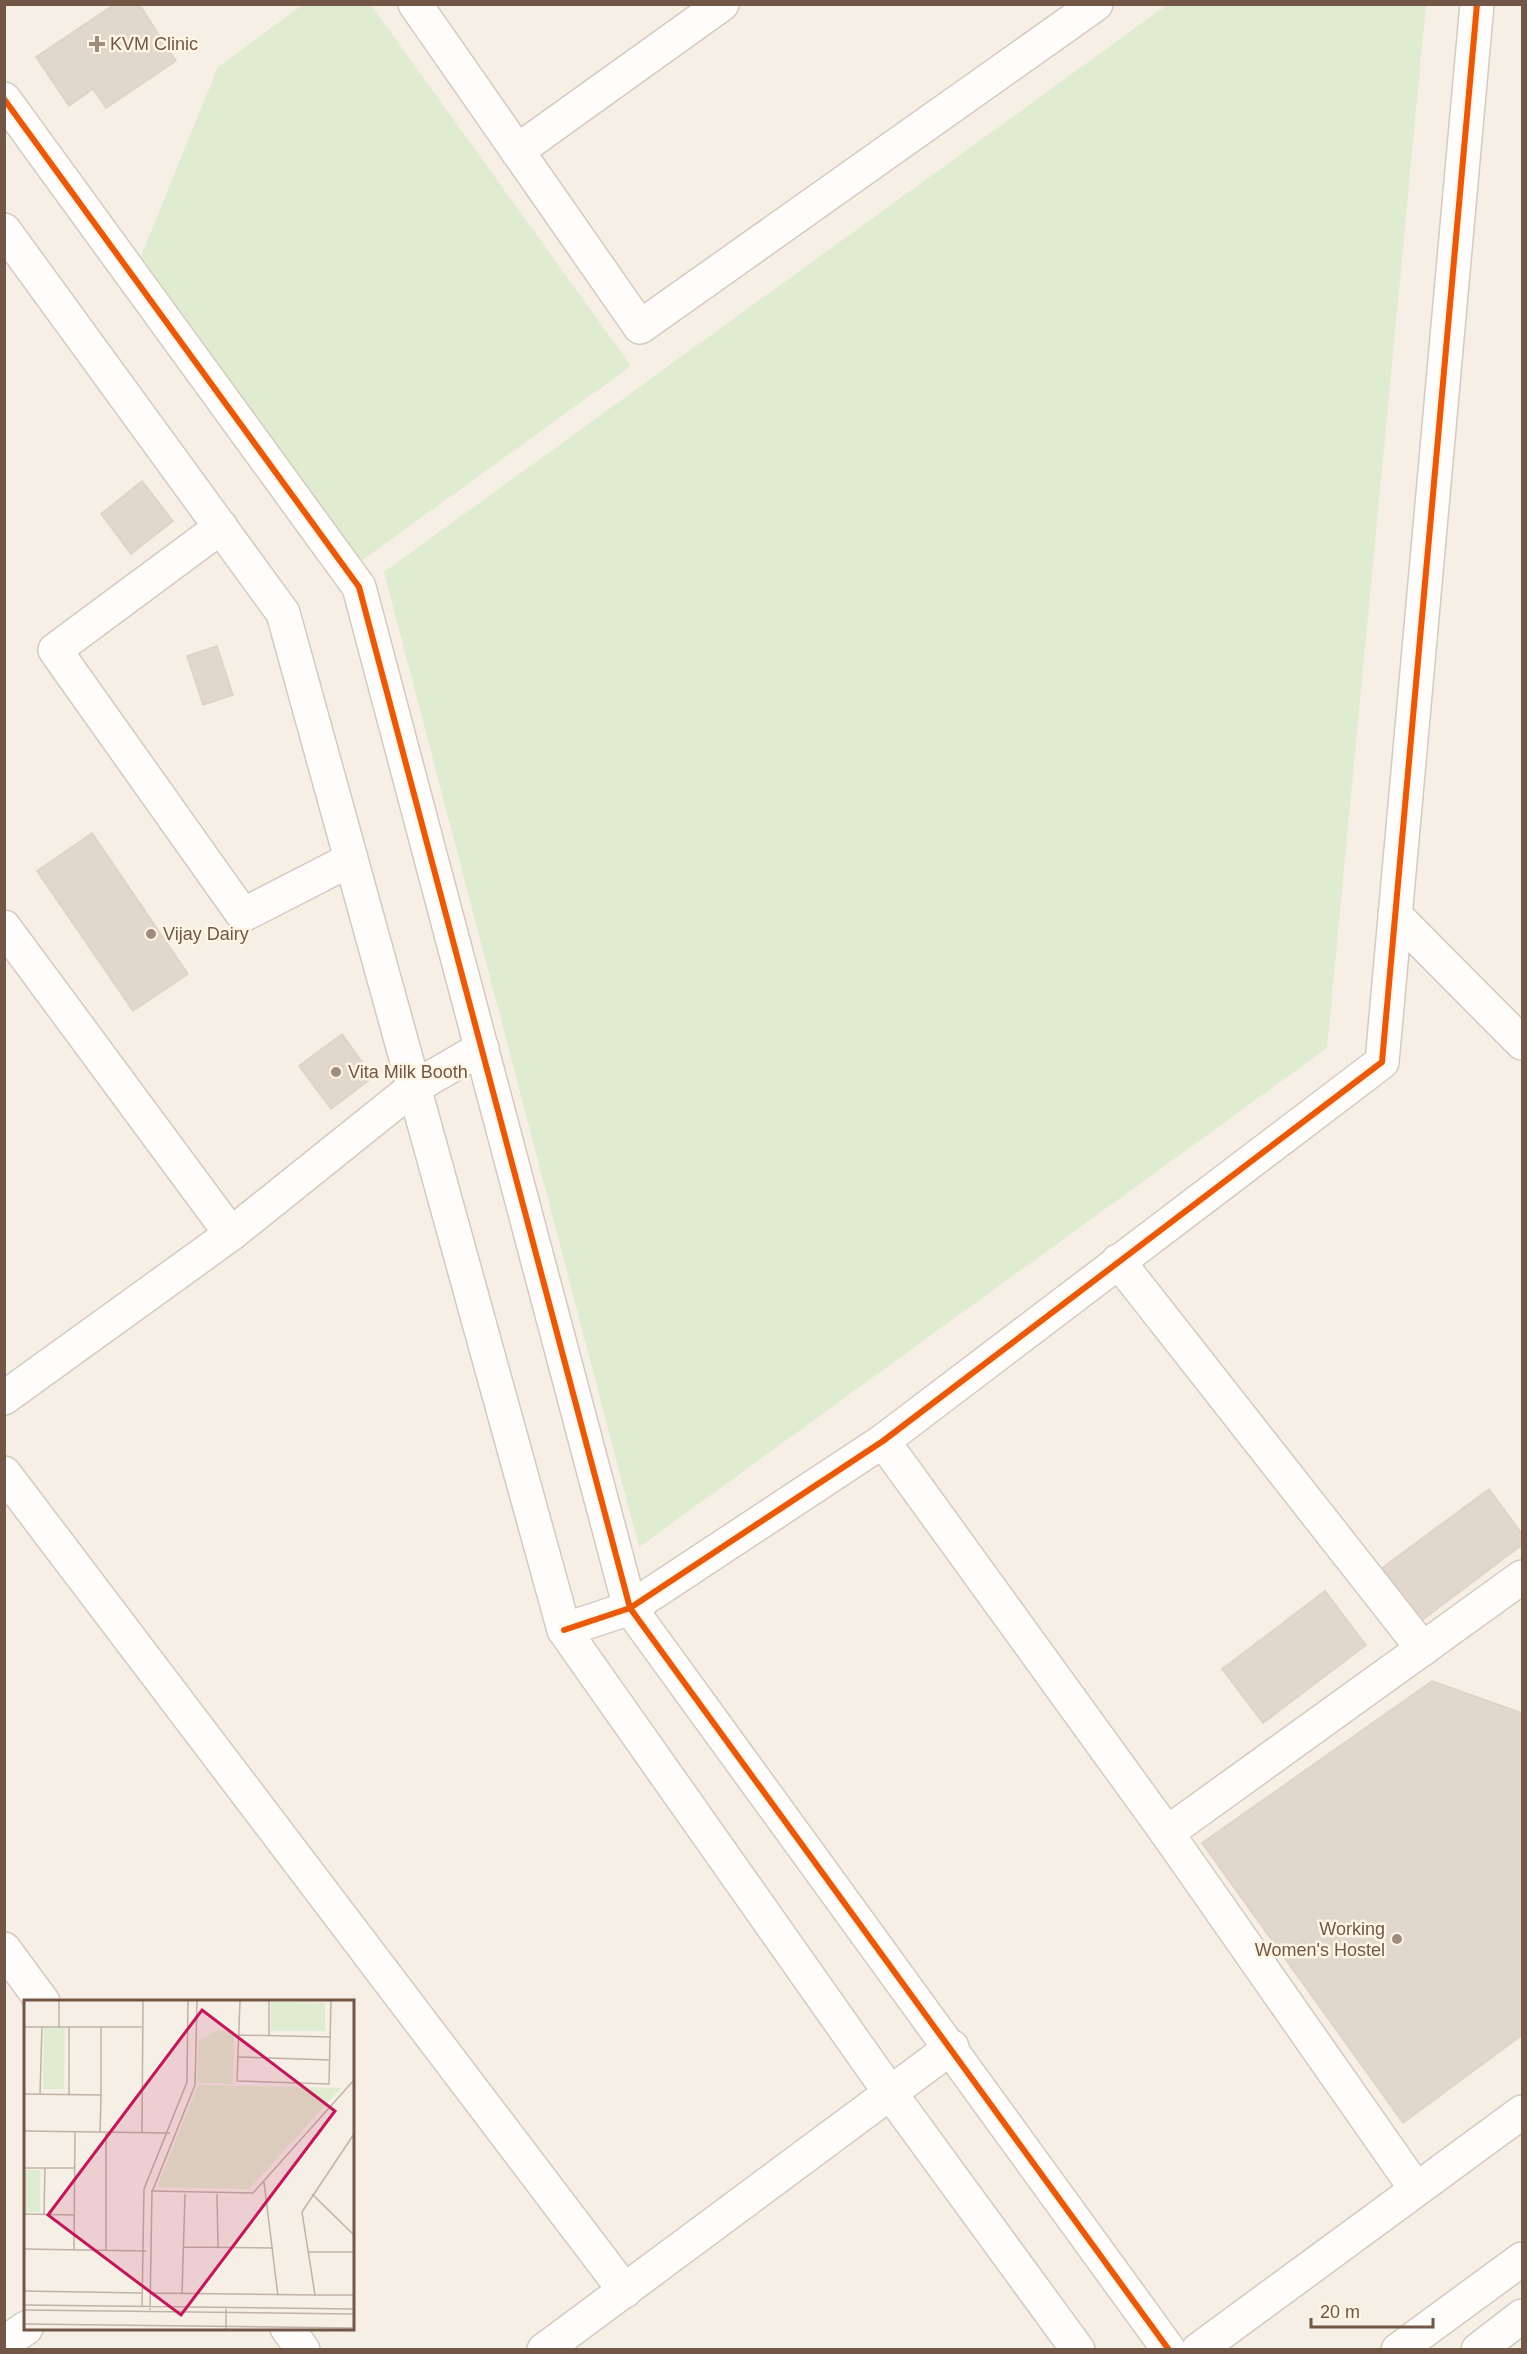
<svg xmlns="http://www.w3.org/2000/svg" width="1527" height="2354" font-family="Arial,sans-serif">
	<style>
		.green { fill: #e0eccf }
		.building { fill: #e1d7cd; stroke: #ded2c7; stroke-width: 1.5 }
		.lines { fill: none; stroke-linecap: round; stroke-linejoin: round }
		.minor-casing { stroke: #d4cac0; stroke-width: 36 }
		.minor { stroke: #fefdfb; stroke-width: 33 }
		.cycleway-casing { stroke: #fff5e4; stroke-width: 10 }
		.cycleway { stroke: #e8590c; stroke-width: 6 }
		.poi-dot { fill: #a08c7e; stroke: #fff5e4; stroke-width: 2 }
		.labels { text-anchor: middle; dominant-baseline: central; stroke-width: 5; stroke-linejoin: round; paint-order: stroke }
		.poi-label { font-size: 18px; fill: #725746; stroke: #fff5e4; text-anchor: start }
		.inset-road { fill: none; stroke: #c1b2a5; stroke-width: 1.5 }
		.view { fill: #c2185b; fill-opacity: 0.15; stroke: #c2185b; stroke-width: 3 }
		.inset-edge { fill: none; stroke: #725746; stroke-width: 3 }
	</style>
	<rect width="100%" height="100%" fill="#f5efe5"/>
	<!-- green -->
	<g class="green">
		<polygon points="304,4 371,5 631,366 361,561 141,256 218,67"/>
		<polygon points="1167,5 1426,5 1327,1048 639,1547 384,572"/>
	</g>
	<!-- building -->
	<g class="building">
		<polygon points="115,4 139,4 176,61 106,108 93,89 69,106 36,57"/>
		<polygon points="142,481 173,521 131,554 101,514"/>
		<polygon points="217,646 233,695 203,705 187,656"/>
		<polygon points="92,833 188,974 133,1011 37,871"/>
		<polygon points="342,1034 373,1077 331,1109 299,1066"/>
		<polygon points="1489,1489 1522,1534 1522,1545 1421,1621 1382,1568"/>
		<polygon points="1325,1591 1366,1645 1263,1723 1222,1669"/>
		<polygon points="1432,1681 1522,1713 1522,2035 1403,2123 1202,1843"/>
	</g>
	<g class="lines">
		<defs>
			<g id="minor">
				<polyline points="415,4 640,327 1096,4"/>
				<polyline points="4,99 359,587 630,1608 1169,2350"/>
				<polyline points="517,151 722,4"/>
				<polyline points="4,230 283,613 564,1630 891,2094 1078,2350"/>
				<polyline points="221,527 55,650 243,915 350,860"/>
				<polyline points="1395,915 1522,1043"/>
				<polyline points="4,927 231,1234"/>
				<polyline points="1118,1261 1423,1649"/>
				<polyline points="4,1398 231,1234 413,1088 482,1048"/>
				<polyline points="883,1441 1167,1833 1416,2189"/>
				<polyline points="4,1473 625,2291"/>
				<polyline points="564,1630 630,1608 883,1441 1382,1062 1477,4"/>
				<polyline points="1167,1833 1522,1577"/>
				<polyline points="4,1949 43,2002"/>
				<polyline points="287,2328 303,2350"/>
				<polyline points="4,2343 26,2328"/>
				<polyline points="544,2350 952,2047"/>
				<polyline points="1198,2350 1522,2112"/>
				<polyline points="1398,2350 1522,2259"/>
				<polyline points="1478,2350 1522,2316"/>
			</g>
		</defs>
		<!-- minor casing -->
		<use href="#minor" class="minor-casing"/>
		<!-- minor -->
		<use href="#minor" class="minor"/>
		<defs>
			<g id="cycleway">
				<polyline points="4,99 359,587 630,1608 1169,2350"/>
				<polyline points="564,1630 630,1608 883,1441 1382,1062 1477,4"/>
			</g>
		</defs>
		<!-- cycleway casing -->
		<use href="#cycleway" class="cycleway-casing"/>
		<!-- cycleway -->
		<use href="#cycleway" class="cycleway"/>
	</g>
	<!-- markers -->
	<g class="poi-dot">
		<path d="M94 35h6v6h6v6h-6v6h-6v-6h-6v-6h6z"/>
		<circle cx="151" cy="934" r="6"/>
		<circle cx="336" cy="1072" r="6"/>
		<circle cx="1397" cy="1939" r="6"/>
	</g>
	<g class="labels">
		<!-- poi labels -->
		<g class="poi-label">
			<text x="110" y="44">KVM Clinic</text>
			<text x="163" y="934">Vijay Dairy</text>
			<text x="348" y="1072">Vita Milk Booth</text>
			<text x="1385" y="1929" text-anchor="end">Working<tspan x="1385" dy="21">Women's Hostel</tspan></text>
		</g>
	</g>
	<!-- overview -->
	<g transform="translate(24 2000)">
		<rect width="330" height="330" fill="#f5efe5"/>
		<path d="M 247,2 L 301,3 L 301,31 L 247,31 ZM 20,28 L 41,28 L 40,89 L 19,89 ZM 193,30 L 210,31 L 209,84 L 173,83 L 174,42 ZM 174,85 L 317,88 L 225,189 L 133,187 ZM 0,170 L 16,170 L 16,212 L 0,212 Z" fill="#e0eccf"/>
		<path class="inset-road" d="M 35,1 L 35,27M 216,1 L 213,81 L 305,84 L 307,1M 0,27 L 118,27M 214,35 L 306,37M 245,36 L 245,1M 213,57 L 306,60M 0,94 L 77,95 L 76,132M 16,94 L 18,27M 45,95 L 45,27M 77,95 L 77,27M 0,131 L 146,133M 82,132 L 82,251M 118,133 L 119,1M 0,168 L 51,168M 240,182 L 254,296M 127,191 L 229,193 L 330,80M 193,194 L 194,247M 288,194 L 330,235M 0,214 L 51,215M 20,215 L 21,168M 160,247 L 249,248M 0,249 L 122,251M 50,250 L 51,132M 284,252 L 330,252M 0,291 L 118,293M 126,293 L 291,295 L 278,212 L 330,134M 158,294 L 161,194M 291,295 L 330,295M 0,305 L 330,309M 118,308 L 120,189 L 163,82 L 164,1M 0,310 L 330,314M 126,310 L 128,192 L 171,85 L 173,1M 0,324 L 330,328M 202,329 L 202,309"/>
		<path class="view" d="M 178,10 L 311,111 L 157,315 L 24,215 Z"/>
		<rect width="330" height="330" class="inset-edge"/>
	</g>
	<!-- border -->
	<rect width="1527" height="2354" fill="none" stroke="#725746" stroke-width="12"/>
	<!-- scale -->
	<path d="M1311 2318v9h122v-9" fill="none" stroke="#725746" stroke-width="3"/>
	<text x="1320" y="2318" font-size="18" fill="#725746" stroke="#fff5e4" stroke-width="4.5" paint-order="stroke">20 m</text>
</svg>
